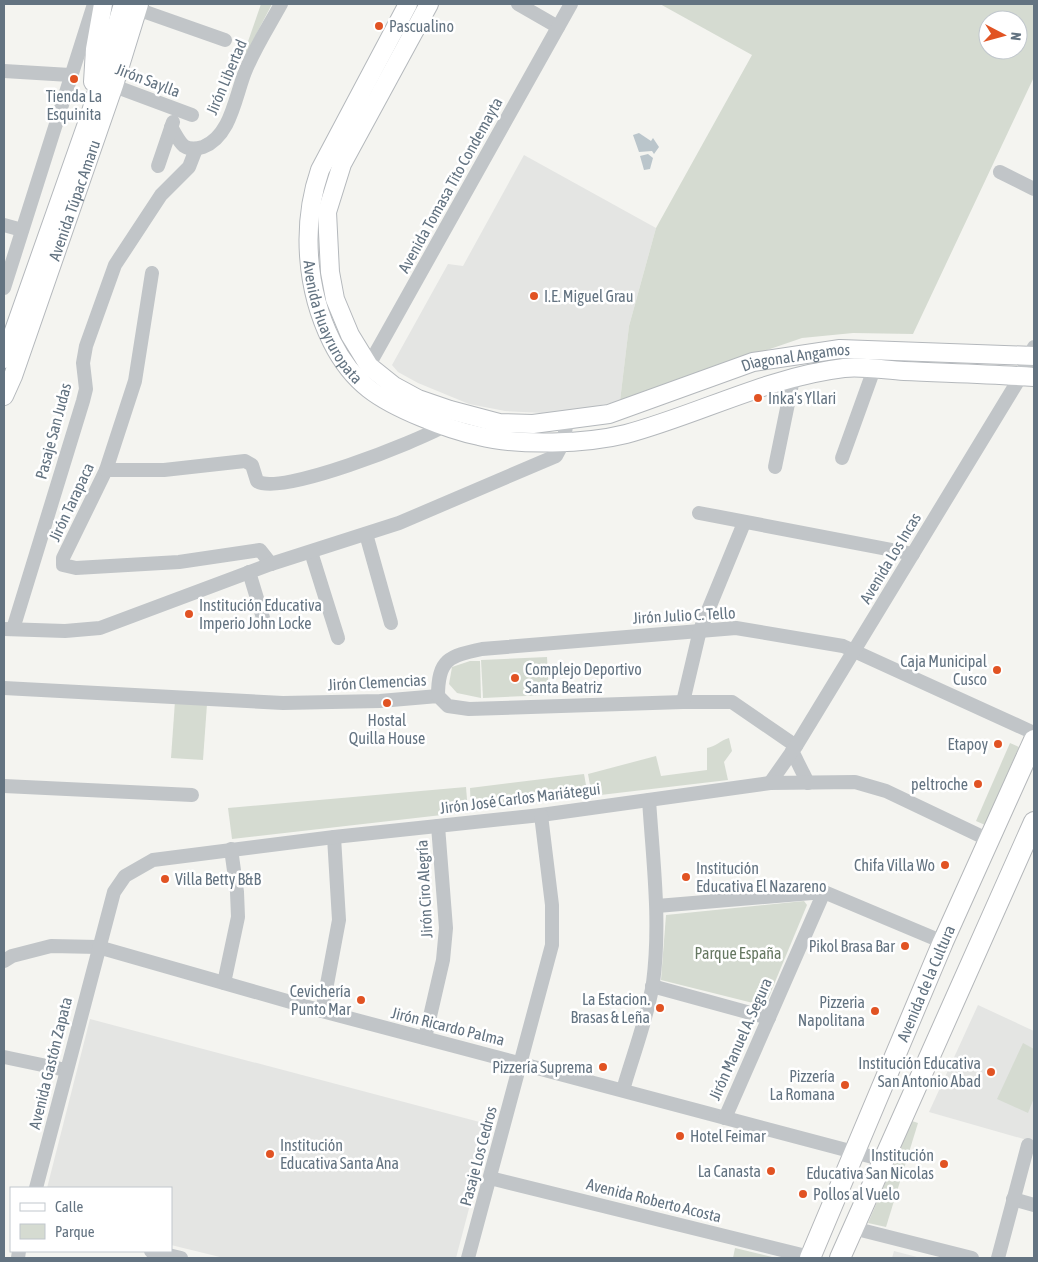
<svg xmlns="http://www.w3.org/2000/svg" width="1038" height="1262" font-family="'Asap Condensed',sans-serif">
	<style>
		.built { fill: #e4e5e3 }
		.green { fill: #d5dbd1; fill-rule: evenodd }
		.water { fill: #bac5cb }
		.lines { fill: none; stroke-linecap: round; stroke-linejoin: round }
		.major-casing { stroke: #b4b8bc; stroke-width: 20 }
		.highway-casing { stroke: #b4b7ba; stroke-width: 22 }
		.minor { stroke: #c1c5c8; stroke-width: 14 }
		.major { stroke: #fff; stroke-width: 18 }
		.highway { stroke: #fff; stroke-width: 20 }
		.poi-dot { fill: #e15323; stroke: #fff; stroke-width: 2 }
		.labels { text-anchor: middle; dominant-baseline: central; stroke-width: 5; stroke-linejoin: round; paint-order: stroke }
		.poi-label { font-size: 16px; fill: #637381; stroke: #fff; text-anchor: end }
		.street-label { font-size: 16px; fill: #637381; stroke: #fff }
		.park-label { font-size: 16px; fill: #667862; stroke: #fff }
	</style>
	<rect width="100%" height="100%" fill="#f4f4f0"/>
	<!-- built -->
	<g class="built">
		<polygon points="524,155 656,228 629,326 620,401 573,411 542,413 505,411 469,404 418,383 398,372 392,365 448,264 463,266"/>
		<polygon points="978,1005 1034,1031 1034,1142 929,1112"/>
		<polygon points="90,1019 491,1125 456,1258 224,1258 171,1245 171,1188 47,1188"/>
		<polygon points="894,1251 921,1258 892,1258"/>
	</g>
	<!-- green -->
	<g class="green">
		<polygon points="261,4 272,4 247,52 244,53"/>
		<path d="M 660,4 L 1034,4 L 1034,77 L 913,334 L 853,333 L 802,338 L 620,401 L 629,326 L 656,228 L 752,55 ZM 988,20 L 1018,20 L 1018,50 L 988,50 Z"/>
		<polygon points="547,657 549,695 483,698 481,660"/>
		<polygon points="470,661 480,661 481,698 457,693 449,684 452,667"/>
		<polygon points="175,701 207,704 203,760 171,758"/>
		<path d="M 729,738 L 732,751 L 724,762 L 728,780 L 592,796 L 588,774 L 656,756 L 661,776 L 707,770 L 707,748 C 715,747 721,740 729,738 Z"/>
		<polygon points="1010,743 1019,747 985,825 976,821"/>
		<polygon points="584,774 588,796 471,811 470,788"/>
		<polygon points="466,787 468,812 232,839 228,808"/>
		<polygon points="804,901 807,905 765,1006 661,980 666,915"/>
		<polygon points="1023,1043 1034,1049 1034,1098 1028,1113 997,1099"/>
		<polygon points="912,1121 918,1123 886,1227 868,1223"/>
		<polygon points="735,1248 776,1258 733,1258"/>
	</g>
	<!-- water -->
	<g class="water">
		<polygon points="639,133 651,141 653,138 659,147 654,154 652,151 639,152 633,135"/>
		<polygon points="648,154 653,158 650,169 644,170 640,156"/>
	</g>
	<g class="lines">
		<defs>
			<g id="major">
				<path id="s1" d="M 408,4 L 320,170 C 301,225 306,290 332,342 C 353,384 380,400 421,417 C 440,425 459,432 479,436 C 519,446 586,444 626,434 C 700,414 768,377 844,368 C 863,366 885,370 904,371 C 948,373 991,374 1034,377"/>
				<path id="s2" d="M 429,4 L 342,164 L 327,212 L 330,272 L 335,299 L 350,335 L 369,366 L 394,386 L 418,399 L 450,410 L 499,423 L 533,424 L 609,414 L 753,362 L 840,349 L 1034,356"/>
				<polyline points="93,82 95,49 103,4"/>
				<polyline points="4,359 90,115 123,4"/>
				<path id="s3" d="M 4,396 L 13,376 L 114,85 L 139,4"/>
			</g>
			<g id="highway">
				<path id="s4" d="M 810,1258 L 943,942 L 1034,740"/>
				<polyline points="840,1258 1034,822"/>
			</g>
		</defs>
		<!-- major casing -->
		<use href="#major" class="major-casing"/>
		<!-- highway casing -->
		<use href="#highway" class="highway-casing"/>
		<!-- minor -->
		<g class="minor">
			<polyline points="518,4 558,27"/>
			<polyline points="137,9 225,40"/>
			<polyline points="4,71 70,75"/>
			<polyline points="106,83 192,115"/>
			<path d="M 171,127 C 175,133 179,142 184,146 C 190,150 196,149 203,147 C 231,136 235,97 245,72 C 254,49 269,26 281,4"/>
			<polyline points="158,166 173,122"/>
			<polyline points="1000,172 1034,189"/>
			<polyline points="4,225 22,230"/>
			<polyline points="152,273 135,381 106,470 63,558 63,565 76,568 179,562 260,550 271,564"/>
			<polyline points="4,288 94,4"/>
			<polyline points="365,372 571,4"/>
			<polyline points="842,458 874,369"/>
			<polyline points="775,467 793,379"/>
			<path d="M 106,470 L 164,470 L 245,461 L 252,465 L 257,481 C 279,497 418,441 444,426 L 446,420"/>
			<polyline points="699,513 913,554"/>
			<polyline points="366,534 391,623"/>
			<polyline points="311,552 338,638"/>
			<polyline points="249,572 263,618"/>
			<polyline points="4,629 65,631 100,628 271,564 399,523 556,456 563,443 567,421"/>
			<polyline points="13,629 83,401 86,389 83,363 86,346 115,265 161,195 189,167 196,149"/>
			<polyline points="4,688 283,703 380,701 438,696 448,706 469,709 683,702 732,702 796,746"/>
			<path d="M 438,696 C 438,659 449,656 482,649 L 736,628 L 843,646 L 1034,733"/>
			<polyline points="683,702 700,630 744,523"/>
			<polyline points="792,751 808,783"/>
			<polyline points="770,783 796,746 1021,376 1034,347"/>
			<polyline points="4,786 192,795"/>
			<polyline points="657,906 824,892 943,942"/>
			<polyline points="4,961 12,956 51,946 98,947 322,1011 884,1160"/>
			<polyline points="224,983 238,917 237,892 231,849"/>
			<polyline points="652,986 769,1018"/>
			<polyline points="322,1011 339,920 334,837"/>
			<polyline points="425,1038 443,960 446,928 438,826"/>
			<polyline points="4,1057 66,1070"/>
			<path d="M 623,1090 C 632,1058 648,1016 653,983 C 661,922 653,861 649,800"/>
			<polyline points="725,1118 824,892"/>
			<polyline points="490,1178 810,1257"/>
			<polyline points="36,1188 114,892 125,876 153,860 334,837 541,815 770,783 855,782 886,791 989,840"/>
			<polyline points="1013,1199 1034,1205"/>
			<polyline points="853,1228 972,1258"/>
			<polyline points="151,1251 181,1258"/>
			<polyline points="18,1258 19,1251"/>
			<polyline points="468,1258 552,945 552,905 541,815"/>
			<polyline points="998,1258 1028,1145"/>
		</g>
		<!-- major -->
		<use href="#major" class="major"/>
		<!-- highway -->
		<use href="#highway" class="highway"/>
	</g>
	<!-- markers -->
	<g class="poi-dot">
		<circle cx="379" cy="26" r="5"/>
		<circle cx="74" cy="79" r="5"/>
		<circle cx="534" cy="296" r="5"/>
		<circle cx="758" cy="398" r="5"/>
		<circle cx="189" cy="614" r="5"/>
		<circle cx="997" cy="670" r="5"/>
		<circle cx="515" cy="678" r="5"/>
		<circle cx="387" cy="703" r="5"/>
		<circle cx="998" cy="744" r="5"/>
		<circle cx="978" cy="784" r="5"/>
		<circle cx="945" cy="865" r="5"/>
		<circle cx="686" cy="877" r="5"/>
		<circle cx="165" cy="879" r="5"/>
		<circle cx="905" cy="946" r="5"/>
		<circle cx="361" cy="1000" r="5"/>
		<circle cx="660" cy="1008" r="5"/>
		<circle cx="875" cy="1011" r="5"/>
		<circle cx="603" cy="1067" r="5"/>
		<circle cx="991" cy="1072" r="5"/>
		<circle cx="845" cy="1085" r="5"/>
		<circle cx="680" cy="1136" r="5"/>
		<circle cx="270" cy="1154" r="5"/>
		<circle cx="944" cy="1164" r="5"/>
		<circle cx="771" cy="1171" r="5"/>
		<circle cx="803" cy="1194" r="5"/>
	</g>
	<g class="labels">
		<!-- poi labels -->
		<g class="poi-label">
			<text x="389" y="26" text-anchor="start">Pascualino</text>
			<text x="74" y="96" text-anchor="middle">Tienda La<tspan x="74" dy="18">Esquinita</tspan></text>
			<text x="544" y="296" text-anchor="start">I.E. Miguel Grau</text>
			<text x="768" y="398" text-anchor="start">Inka's Yllari</text>
			<text x="199" y="605" text-anchor="start">Institución Educativa<tspan x="199" dy="18">Imperio John Locke</tspan></text>
			<text x="987" y="661">Caja Municipal<tspan x="987" dy="18">Cusco</tspan></text>
			<text x="525" y="669" text-anchor="start">Complejo Deportivo<tspan x="525" dy="18">Santa Beatriz</tspan></text>
			<text x="387" y="720" text-anchor="middle">Hostal<tspan x="387" dy="18">Quilla House</tspan></text>
			<text x="988" y="744">Etapoy</text>
			<text x="968" y="784">peltroche</text>
			<text x="935" y="865">Chifa Villa Wo</text>
			<text x="696" y="868" text-anchor="start">Institución<tspan x="696" dy="18">Educativa El Nazareno</tspan></text>
			<text x="175" y="879" text-anchor="start">Villa Betty B&amp;B</text>
			<text x="895" y="946">Pikol Brasa Bar</text>
			<text x="351" y="991">Cevichería<tspan x="351" dy="18">Punto Mar</tspan></text>
			<text x="650" y="999">La Estacion.<tspan x="650" dy="18">Brasas &amp; Leña</tspan></text>
			<text x="865" y="1002">Pizzeria<tspan x="865" dy="18">Napolitana</tspan></text>
			<text x="981" y="1063">Institución Educativa<tspan x="981" dy="18">San Antonio Abad</tspan></text>
			<text x="593" y="1067">Pizzería Suprema</text>
			<text x="835" y="1076">Pizzería<tspan x="835" dy="18">La Romana</tspan></text>
			<text x="690" y="1136" text-anchor="start">Hotel Feimar</text>
			<text x="280" y="1145" text-anchor="start">Institución<tspan x="280" dy="18">Educativa Santa Ana</tspan></text>
			<text x="934" y="1155">Institución<tspan x="934" dy="18">Educativa San Nicolas</tspan></text>
			<text x="761" y="1171">La Canasta</text>
			<text x="813" y="1194" text-anchor="start">Pollos al Vuelo</text>
		</g>
		<!-- street labels -->
		<g class="street-label">
			<text transform="translate(226 77) rotate(-67)">Jirón Libertad</text>
			<text transform="translate(148 80) rotate(21)">Jirón Saylla</text>
			<text transform="translate(450 185) rotate(-61)">Avenida Tomasa Tito Condemayta</text>
			<text stroke="none"><textPath href="#s3" startOffset="208">Avenida Túpac Amaru</textPath></text>
			<text stroke="none"><textPath href="#s1" startOffset="346">Avenida Huayruropata</textPath></text>
			<text stroke="none"><textPath href="#s2" startOffset="846">Diagonal Angamos</textPath></text>
			<text transform="translate(53 431) rotate(-75)">Pasaje San Judas</text>
			<text transform="translate(71 502) rotate(-65)">Jirón Tarapaca</text>
			<text transform="translate(890 558) rotate(-59)">Avenida Los Incas</text>
			<text transform="translate(684 615) rotate(-3)">Jirón Julio C. Tello</text>
			<text transform="translate(377 682) rotate(-3)">Jirón Clemencias</text>
			<text transform="translate(520 798) rotate(-7)">Jirón José Carlos Mariátegui</text>
			<text transform="translate(424 889) rotate(-93)">Jirón Ciro Alegría</text>
			<text stroke="none"><textPath href="#s4" startOffset="298">Avenida de la Cultura</textPath></text>
			<text transform="translate(448 1026) rotate(14)">Jirón Ricardo Palma</text>
			<text transform="translate(740 1039) rotate(-66)">Jirón Manuel A. Segura</text>
			<text transform="translate(50 1063) rotate(-76)">Avenida Gastón Zapata</text>
			<text transform="translate(478 1156) rotate(-75)">Pasaje Los Cedros</text>
			<text transform="translate(654 1200) rotate(14)">Avenida Roberto Acosta</text>
		</g>
		<!-- park labels -->
		<g class="park-label">
			<text x="738" y="953">Parque España</text>
		</g>
	</g>
	<!-- border -->
	<rect width="1038" height="1262" fill="none" stroke="#637381" stroke-width="10"/>
	<!-- legend -->
	<rect x="10" y="1187" width="162" height="65" fill="#ffffff" stroke="#c1c7cd"/>
	<rect x="20" y="1203" width="25" height="8" fill="#ffffff" stroke="#c1c7cd"/>
	<text x="55" y="1212" font-size="15" fill="#637381">Calle</text>
	<rect x="20" y="1224" width="25" height="15" fill="#d5dbd1" stroke="#c1c7cd"/>
	<text x="55" y="1237" font-size="15" fill="#637381">Parque</text>
	<!-- north arrow -->
	<g transform="translate(1003 35) rotate(96)"><circle r="24" fill="#ffffff" stroke="#c1c7cd"/>
	<path d="M0-4L9 19L0 12L-9 19Z" fill="#e15323"/>
	<text y="-8" font-size="14" font-weight="bold" text-anchor="middle" fill="#637381">N</text>
	</g>
</svg>
